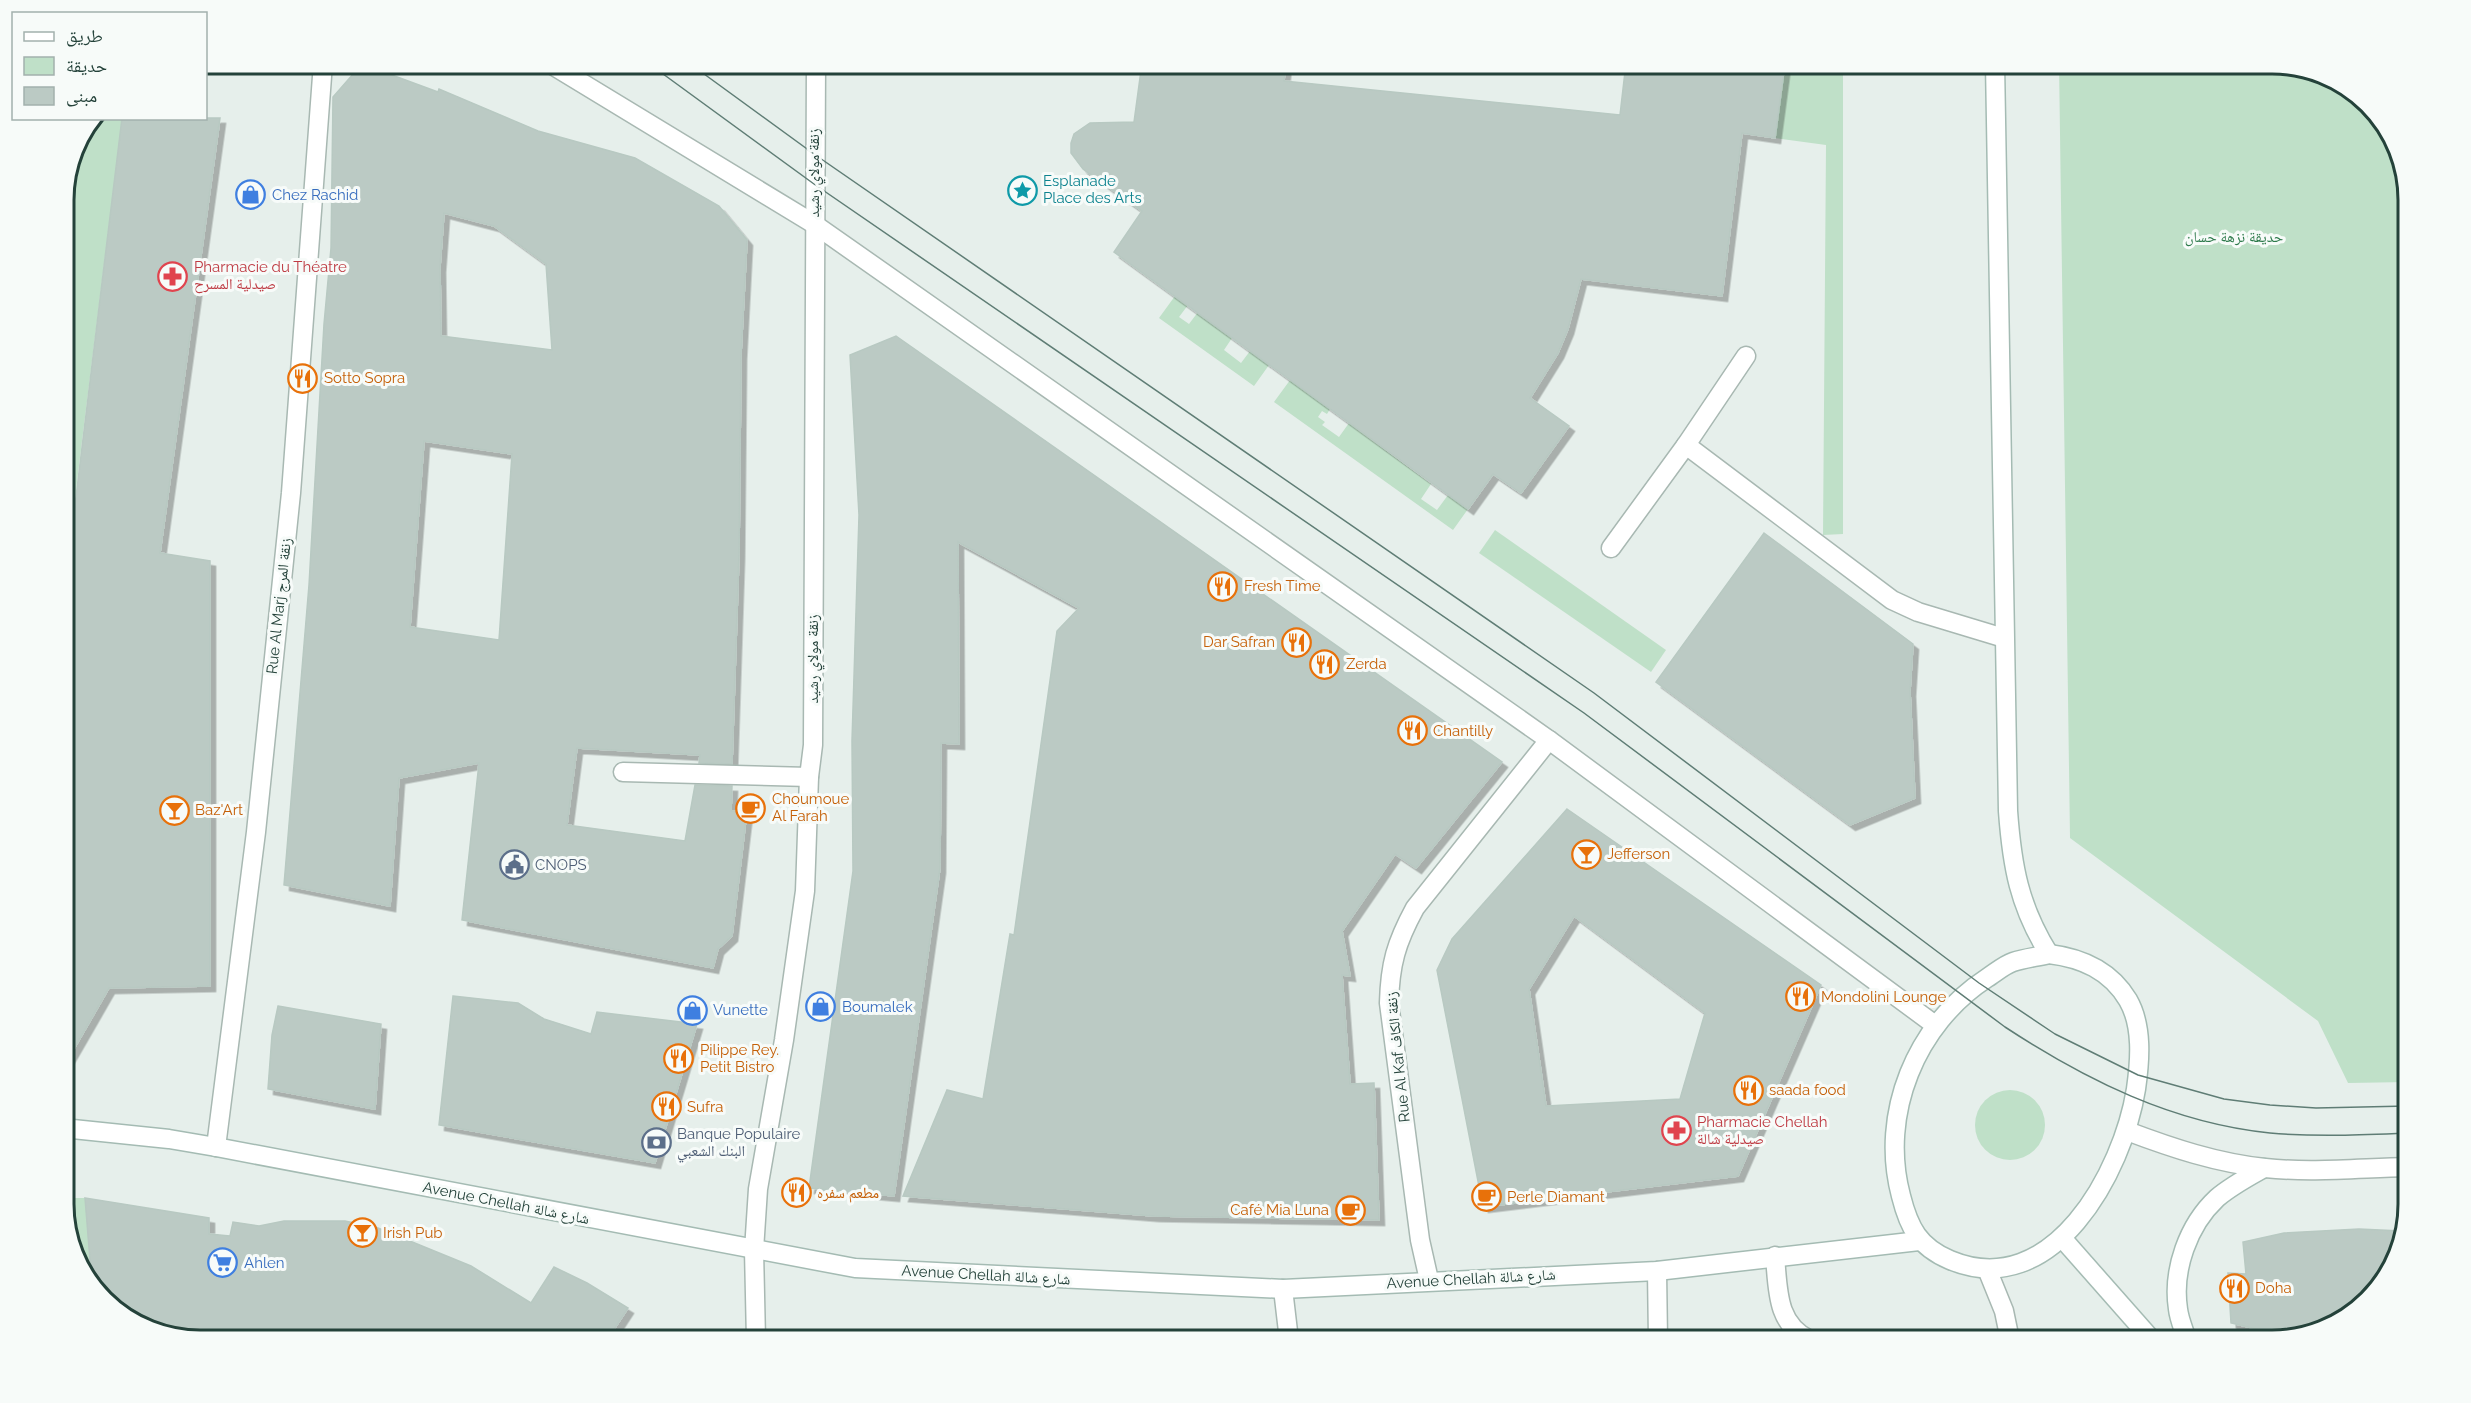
<svg xmlns="http://www.w3.org/2000/svg" width="2471" height="1403" font-family="Raleway,'Noto Naskh Arabic',sans-serif">
	<style>
		.green { fill: #bfe0c8 }
		.building { fill: #bbcac4; stroke: #b8c9c2; stroke-width: 1.5; fill-rule: evenodd; filter: url(#shadow) }
		.lines { fill: none; stroke-linecap: round; stroke-linejoin: round }
		.lane-casing { stroke: #a8b8b2; stroke-width: 21 }
		.street-casing { stroke: #a8b8b2; stroke-width: 21 }
		.secondary-casing { stroke: #a4bbb3; stroke-width: 21 }
		.lane { stroke: #fff; stroke-width: 18 }
		.street { stroke: #fff; stroke-width: 18 }
		.secondary { stroke: #fff; stroke-width: 18 }
		.tram { stroke: #5f7d75; stroke-width: 1.5 }
		.labels { text-anchor: middle; dominant-baseline: central; stroke-width: 6; stroke-linejoin: round; paint-order: stroke }
		.street-label { font-size: 15px; fill: #24423a; stroke: #f7fbf9 }
		.culture-label { font-size: 15px; fill: #0d838f; stroke: #f7fbf9; text-anchor: start }
		.shop-label { font-size: 15px; fill: #366cbe; stroke: #f7fbf9; text-anchor: start }
		.park-label { font-size: 15px; fill: #2d7a4b; stroke: #f7fbf9 }
		.health-label { font-size: 15px; fill: #be3a42; stroke: #f7fbf9; text-anchor: start }
		.food-label { font-size: 15px; fill: #c56008; stroke: #f7fbf9; text-anchor: start }
		.service-label { font-size: 15px; fill: #4e5e75; stroke: #f7fbf9; text-anchor: start }
		.rim { fill: none; stroke: #24423a; stroke-width: 3 }
	</style>
	<defs>
		<filter id="shadow"><feDropShadow dx="5.5" dy="5.5" stdDeviation="0" flood-color="#0004"/></filter>
	</defs>
	<rect width="100%" height="100%" fill="#e6efeb"/>
	<!-- green -->
	<g class="green">
		<polygon points="1785,63 1843,63 1843,534 1823,535 1826,145 1775,138"/>
		<polygon points="2059,63 2272,63 2340,81 2385,124 2408,191 2408,1082 2348,1083 2318,1021 2070,838"/>
		<polygon points="92,119 122,119 70,538 63,537 63,191 73,147"/>
		<polygon points="1175,296 1188,305 1179,317 1189,324 1198,312 1232,338 1224,350 1241,363 1250,351 1269,365 1254,386 1159,318"/>
		<polygon points="1304,361 1321,374 1308,393 1330,409 1327,414 1322,411 1318,417 1325,422 1322,425 1339,437 1349,423 1431,484 1421,499 1437,510 1448,495 1468,509 1453,530 1274,402"/>
		<polygon points="1495,530 1666,650 1651,672 1479,553"/>
		<circle cx="2010" cy="1125" r="35"/>
		<polygon points="63,1198 86,1198 92,1285 86,1279 63,1212"/>
	</g>
	<!-- building -->
	<g class="building">
		<polygon points="1142,63 1286,63 1284,81 1620,115 1626,63 1785,63 1775,138 1742,133 1722,296 1581,279 1568,329 1558,353 1530,398 1569,426 1521,493 1493,474 1468,509 1114,252 1142,211 1083,169 1071,153 1071,143 1074,134 1090,123 1134,122"/>
		<path d="M 362,64 L 438,92 L 439,89 L 538,131 L 635,158 L 719,206 L 747,240 L 741,354 L 739,554 L 732,764 L 699,763 L 700,755 L 577,748 L 567,825 L 685,841 L 695,785 L 732,786 L 731,811 L 747,811 L 732,936 L 718,949 L 713,968 L 462,920 L 479,763 L 399,778 L 390,906 L 284,885 L 309,585 L 324,324 L 331,248 L 333,97 ZM 444,213 L 494,226 L 546,264 L 552,350 L 441,336 L 440,267 ZM 424,441 L 512,454 L 499,640 L 410,627 Z"/>
		<polygon points="122,118 220,118 160,553 210,561 210,986 109,988 63,1068 63,537 71,538"/>
		<polygon points="896,336 1502,762 1416,868 1395,854 1342,931 1350,976 1342,975 1350,1084 1374,1083 1379,1220 1154,1216 903,1196 947,1090 983,1099 1010,934 1014,935 1057,631 1079,608 958,542 959,744 941,743 940,868 894,1196 809,1188 853,871 852,741 859,515 850,355"/>
		<polygon points="1764,533 1913,644 1910,691 1915,798 1850,825 1656,682"/>
		<path d="M 1567,809 L 1821,985 L 1738,1176 L 1483,1207 L 1437,970 L 1452,939 ZM 1574,916 L 1705,1013 L 1680,1099 L 1546,1106 L 1529,989 Z"/>
		<polygon points="453,996 518,1003 544,1019 591,1034 597,1012 697,1024 655,1163 439,1125"/>
		<polygon points="278,1006 381,1024 375,1109 268,1089 272,1035"/>
		<polygon points="85,1198 209,1218 209,1234 230,1236 233,1222 259,1226 284,1221 345,1221 378,1228 471,1266 531,1303 554,1267 587,1283 628,1308 607,1340 199,1340 131,1322 92,1285"/>
		<polygon points="2359,1229 2401,1231 2390,1272 2340,1322 2272,1340 2260,1340 2261,1330 2231,1323 2228,1273 2246,1274 2243,1242 2284,1233"/>
	</g>
	<g class="lines">
		<defs>
			<g id="lane">
				<polyline points="1686,445 1892,600 1918,612 2004,638"/>
				<polyline points="1611,548 1686,445 1746,356"/>
				<path d="M 1775,1256 C 1778,1289 1776,1324 1810,1340"/>
			</g>
			<g id="street">
				<polyline points="549,63 814,224 1549,740 1935,1025"/>
				<polyline points="623,772 809,777"/>
				<path d="M 2127,1131 C 2172,1148 2217,1163 2265,1168 C 2312,1173 2360,1168 2408,1167"/>
				<polyline points="216,1147 256,832 291,493 323,63"/>
				<polyline points="1987,1269 2004,1311 2010,1340"/>
				<polyline points="1657,1271 1658,1340"/>
				<path d="M 1429,1280 L 1420,1240 L 1389,1003 C 1390,964 1396,943 1415,908 L 1549,740"/>
				<polyline points="1283,1289 1289,1340"/>
				<polyline points="756,1340 754,1250 758,1189 784,1040 805,891 809,777 813,745 816,63"/>
			</g>
			<g id="secondary">
				<path d="M 1995,63 L 2008,811 C 2012,866 2019,906 2049,954"/>
				<path d="M 2049,954 C 2082,958 2110,970 2128,1000 C 2143,1026 2140,1061 2136,1089 C 2123,1171 2053,1303 1950,1260 C 1919,1247 1909,1228 1901,1196 C 1879,1114 1916,1024 1987,978 C 1995,973 2004,965 2013,962 C 2025,958 2037,957 2049,954 Z"/>
				<polyline points="63,1128 169,1139 216,1147 855,1268 1283,1289 1657,1271 1919,1241"/>
				<polyline points="2062,1238 2152,1340"/>
				<path d="M 2187,1340 C 2184,1330 2179,1319 2178,1309 C 2172,1270 2188,1225 2217,1198 C 2231,1186 2248,1177 2264,1168"/>
			</g>
		</defs>
		<!-- lane casing -->
		<use href="#lane" class="lane-casing"/>
		<!-- street casing -->
		<use href="#street" class="street-casing"/>
		<!-- secondary casing -->
		<use href="#secondary" class="secondary-casing"/>
		<!-- lane -->
		<use href="#lane" class="lane"/>
		<!-- street -->
		<use href="#street" class="street"/>
		<!-- secondary -->
		<use href="#secondary" class="secondary"/>
		<!-- tram -->
		<g class="tram">
			<path d="M 648,63 L 814,184 L 1584,713 L 2005,1027 C 2086,1080 2172,1123 2270,1133 C 2316,1137 2362,1135 2408,1133"/>
			<polyline points="689,63 814,154 1594,693 1979,983 2055,1034 2138,1075 2224,1099 2270,1105 2316,1108 2408,1106"/>
		</g>
	</g>
	<!-- icons -->
	<defs>
		<symbol id="sight-ring" viewBox="-11 -11 22 22"><circle r="9.5" fill="#f7fbf9" stroke="#0f9aa8" stroke-width="1.5"/><path d="M0-6L1.8-2.2L6-1.7L2.9 1.2L3.7 5.4L0 3.3L-3.7 5.4L-2.9 1.2L-6-1.7L-1.8-2.2Z" fill="#0f9aa8"/></symbol>
		<symbol id="shop-ring" viewBox="-11 -11 22 22"><circle r="9.5" fill="#f7fbf9" stroke="#3f7fe0" stroke-width="1.5"/><path d="M-5-2.5h2.3a2.7 3.5 0 0 1 5.4 0H5L5.5 6h-11ZM-1.5-2.5h3a1.5 2.3 0 0 0-3 0Z" fill="#3f7fe0"/></symbol>
		<symbol id="pharmacy-ring" viewBox="-11 -11 22 22"><circle r="9.5" fill="#f7fbf9" stroke="#e0444e" stroke-width="1.5"/><path d="M-2-6h4v4h4v4h-4v4h-4v-4h-4v-4h4Z" fill="#e0444e"/></symbol>
		<symbol id="restaurant-ring" viewBox="-11 -11 22 22"><circle r="9.5" fill="#f7fbf9" stroke="#e8710a" stroke-width="1.5"/><path d="M-5-6h1v4h1v-4h1v4h1v-4h1v5L-1.5 .5V6h-2V.5L-5-1ZM5-6V6H3V1.5H1.5Q1.5-4 5-6Z" fill="#e8710a"/></symbol>
		<symbol id="cafe-ring" viewBox="-11 -11 22 22"><circle r="9.5" fill="#f7fbf9" stroke="#e8710a" stroke-width="1.5"/><path d="M-5.5-4.5H6V0H3Q3 3.5 0 3.5H-2.5Q-5.5 3.5-5.5 0ZM3-3.2v2h1.7v-2ZM-6 4.5H4V6H-6Z" fill="#e8710a"/></symbol>
		<symbol id="bar-ring" viewBox="-11 -11 22 22"><circle r="9.5" fill="#f7fbf9" stroke="#e8710a" stroke-width="1.5"/><path d="M-6-5H6L.8 .8V4.5H3.5V6h-7V4.5H-.8V.8Z" fill="#e8710a"/></symbol>
		<symbol id="civic-ring" viewBox="-11 -11 22 22"><circle r="9.5" fill="#f7fbf9" stroke="#5c6f8a" stroke-width="1.5"/><path d="M-.6-6.5H3V-4.5H.6V-3L4-1V1h2V6H-6V1h2V-1L-.6-3ZM-1.2 2.5V6h2.4V2.5Z" fill="#5c6f8a"/></symbol>
		<symbol id="bank-ring" viewBox="-11 -11 22 22"><circle r="9.5" fill="#f7fbf9" stroke="#5c6f8a" stroke-width="1.5"/><path d="M-6-4H6V4H-6ZM0-2.3a2.3 2.3 0 1 0 0 4.6a2.3 2.3 0 1 0 0-4.6Z" fill="#5c6f8a"/></symbol>
		<symbol id="supermarket-ring" viewBox="-11 -11 22 22"><circle r="9.5" fill="#f7fbf9" stroke="#3f7fe0" stroke-width="1.5"/><path d="M-6-5.5h2.5l.6 2H6L4.5 2H-2.5L-4.4-4H-6ZM-1.5 3.2a1.3 1.3 0 1 0 .1 0ZM3 3.2a1.3 1.3 0 1 0 .1 0Z" fill="#3f7fe0"/></symbol>
	</defs>
	<g fill-rule="evenodd">
		<use href="#sight-ring" x="1006" y="174" width="33" height="33"/>
		<use href="#shop-ring" x="234" y="178" width="33" height="33"/>
		<use href="#pharmacy-ring" x="156" y="260" width="33" height="33"/>
		<use href="#restaurant-ring" x="286" y="362" width="33" height="33"/>
		<use href="#restaurant-ring" x="1206" y="570" width="33" height="33"/>
		<use href="#restaurant-ring" x="1280" y="626" width="33" height="33"/>
		<use href="#restaurant-ring" x="1308" y="648" width="33" height="33"/>
		<use href="#restaurant-ring" x="1396" y="714" width="33" height="33"/>
		<use href="#cafe-ring" x="734" y="792" width="33" height="33"/>
		<use href="#bar-ring" x="158" y="794" width="33" height="33"/>
		<use href="#bar-ring" x="1570" y="838" width="33" height="33"/>
		<use href="#civic-ring" x="498" y="848" width="33" height="33"/>
		<use href="#restaurant-ring" x="1784" y="980" width="33" height="33"/>
		<use href="#shop-ring" x="804" y="990" width="33" height="33"/>
		<use href="#shop-ring" x="676" y="994" width="33" height="33"/>
		<use href="#restaurant-ring" x="662" y="1042" width="33" height="33"/>
		<use href="#restaurant-ring" x="1732" y="1074" width="33" height="33"/>
		<use href="#restaurant-ring" x="650" y="1090" width="33" height="33"/>
		<use href="#pharmacy-ring" x="1660" y="1114" width="33" height="33"/>
		<use href="#bank-ring" x="640" y="1126" width="33" height="33"/>
		<use href="#restaurant-ring" x="780" y="1176" width="33" height="33"/>
		<use href="#cafe-ring" x="1470" y="1180" width="33" height="33"/>
		<use href="#cafe-ring" x="1334" y="1194" width="33" height="33"/>
		<use href="#bar-ring" x="346" y="1216" width="33" height="33"/>
		<use href="#supermarket-ring" x="206" y="1246" width="33" height="33"/>
		<use href="#restaurant-ring" x="2218" y="1272" width="33" height="33"/>
	</g>
	<g class="labels">
		<!-- street labels -->
		<g class="street-label">
			<text transform="translate(814 173) rotate(-90)">زنقة مولاي رشيد</text>
			<text transform="translate(279 606) rotate(-84)">Rue Al Marj زنقة المرج</text>
			<text transform="translate(813 659) rotate(-90)">زنقة مولاي رشيد</text>
			<text transform="translate(1398 1057) rotate(-96)">Rue Al Kaf زنقة الكاف</text>
			<text transform="translate(506 1203) rotate(11)">Avenue Chellah شارع شالة</text>
			<text transform="translate(986 1275) rotate(3)">Avenue Chellah شارع شالة</text>
			<text transform="translate(1471 1279) rotate(-3)">Avenue Chellah شارع شالة</text>
		</g>
		<!-- culture labels -->
		<g class="culture-label">
			<text x="1043" y="181">Esplanade<tspan x="1043" dy="17">Place des Arts</tspan></text>
		</g>
		<!-- shop labels -->
		<g class="shop-label">
			<text x="272" y="195">Chez Rachid</text>
			<text x="842" y="1007">Boumalek</text>
			<text x="713" y="1010">Vunette</text>
			<text x="244" y="1263">Ahlen</text>
		</g>
		<!-- park labels -->
		<g class="park-label">
			<text x="2234" y="237">حديقة نزهة حسان</text>
		</g>
		<!-- health labels -->
		<g class="health-label">
			<text x="194" y="267">Pharmacie du Théatre<tspan x="194" dy="17">صيدلية المسرح</tspan></text>
			<text x="1697" y="1122">Pharmacie Chellah<tspan x="1697" dy="17">صيدلية شالة</tspan></text>
		</g>
		<!-- food labels -->
		<g class="food-label">
			<text x="324" y="378">Sotto Sopra</text>
			<text x="1244" y="586">Fresh Time</text>
			<text x="1275" y="642" text-anchor="end">Dar Safran</text>
			<text x="1346" y="664">Zerda</text>
			<text x="1433" y="731">Chantilly</text>
			<text x="772" y="799">Choumoue<tspan x="772" dy="17">Al Farah</tspan></text>
			<text x="195" y="810">Baz'Art</text>
			<text x="1607" y="854">Jefferson</text>
			<text x="1821" y="997">Mondolini Lounge</text>
			<text x="700" y="1050">Pilippe Rey.<tspan x="700" dy="17">Petit Bistro</tspan></text>
			<text x="1769" y="1090">saada food</text>
			<text x="687" y="1107">Sufra</text>
			<text x="817" y="1193">مطعم سفره</text>
			<text x="1507" y="1197">Perle Diamant</text>
			<text x="1329" y="1210" text-anchor="end">Café Mia Luna</text>
			<text x="383" y="1233">Irish Pub</text>
			<text x="2255" y="1288">Doha</text>
		</g>
		<!-- service labels -->
		<g class="service-label">
			<text x="535" y="865">CNOPS</text>
			<text x="677" y="1134">Banque Populaire<tspan x="677" dy="17">البنك الشعبي</tspan></text>
		</g>
	</g>
	<!-- crop -->
	<path d="M0 0H2471V1403H0ZM200 74H2272A126 126 0 0 1 2398 200V1204A126 126 0 0 1 2272 1330H200A126 126 0 0 1 74 1204V200A126 126 0 0 1 200 74Z" fill="#f7fbf9" fill-rule="evenodd"/>
	<path class="rim" d="M200 74H2272A126 126 0 0 1 2398 200V1204A126 126 0 0 1 2272 1330H200A126 126 0 0 1 74 1204V200A126 126 0 0 1 200 74Z"/>
	<!-- legend -->
	<rect x="12" y="12" width="195" height="108" fill="#f7fbf9" stroke="#a3b1ad" stroke-width="1.5"/>
	<rect x="24" y="32" width="30" height="9" fill="#ffffff" stroke="#a3b1ad" stroke-width="1.5"/>
	<text x="66" y="42" font-size="18" fill="#24423a">طريق</text>
	<rect x="24" y="57" width="30" height="18" fill="#bfe0c8" stroke="#a3b1ad" stroke-width="1.5"/>
	<text x="66" y="72" font-size="18" fill="#24423a">حديقة</text>
	<rect x="24" y="87" width="30" height="18" fill="#bbcac4" stroke="#a3b1ad" stroke-width="1.5"/>
	<text x="66" y="102" font-size="18" fill="#24423a">مبنى</text>
</svg>
